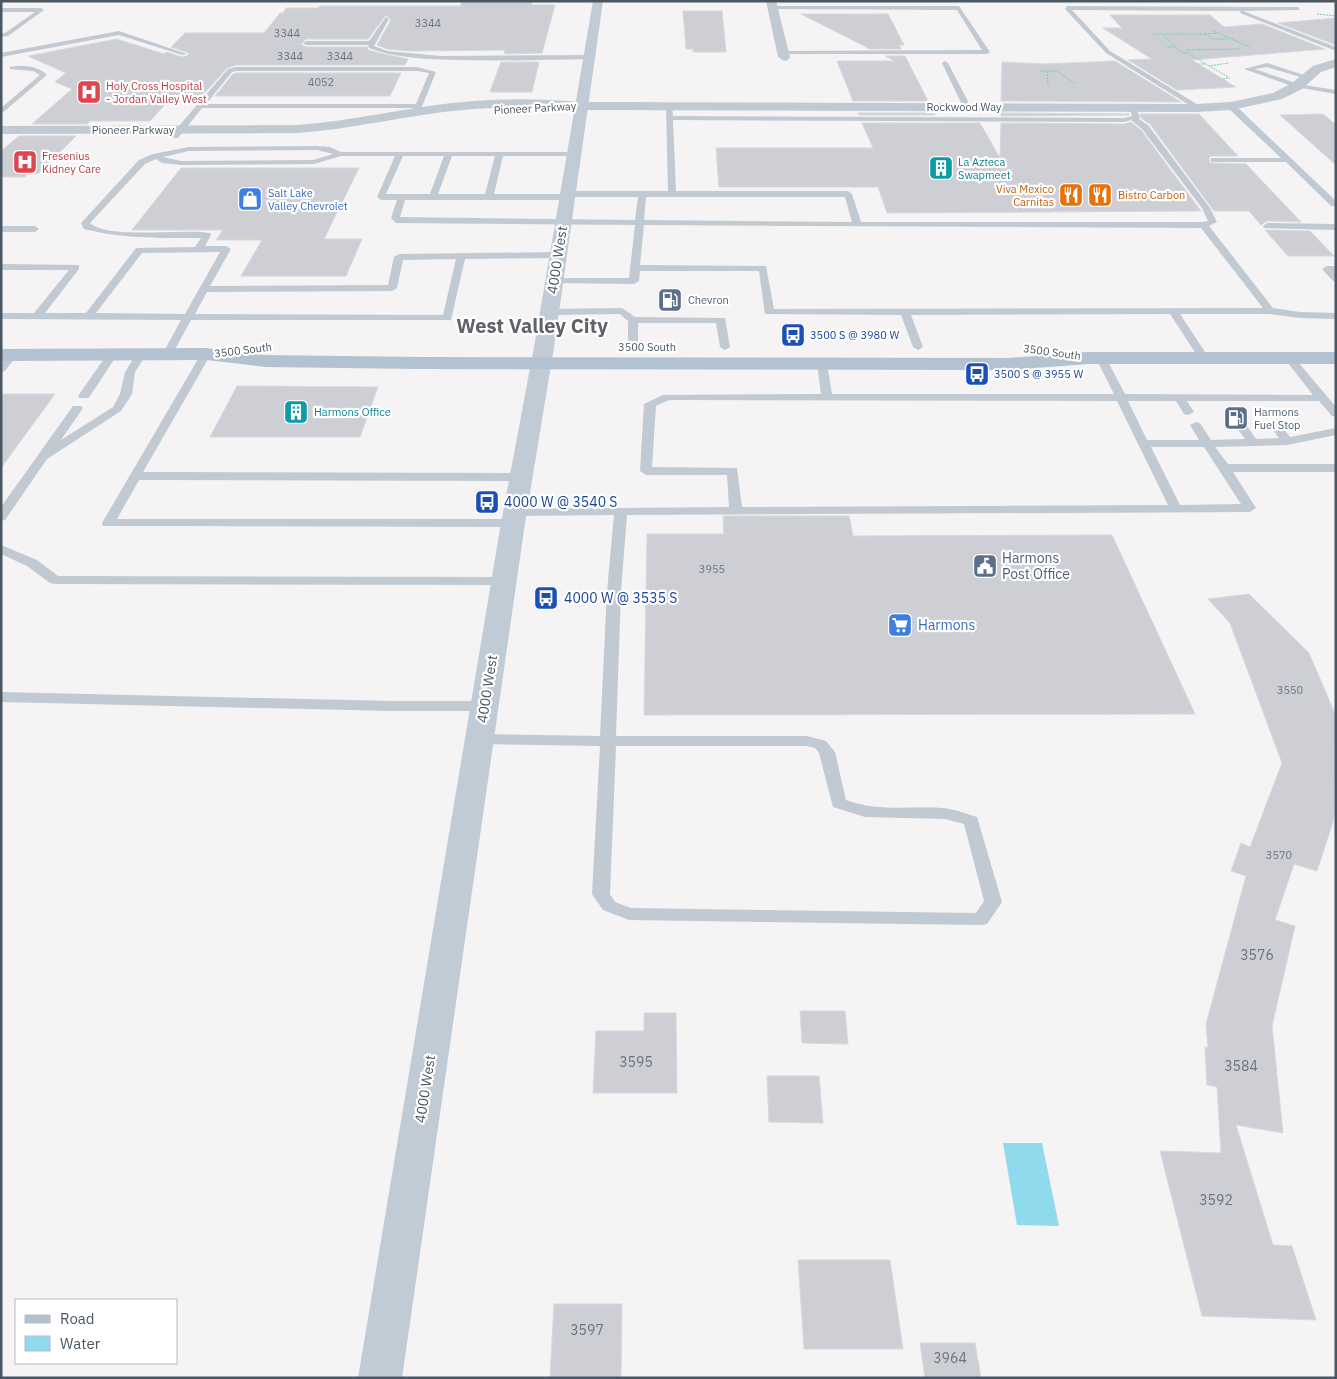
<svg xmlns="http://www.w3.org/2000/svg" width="1337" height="1379" font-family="'IBM Plex Sans',sans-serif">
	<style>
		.water { fill: #90daee }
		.building { fill: #cdcfd5; stroke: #d7d9de }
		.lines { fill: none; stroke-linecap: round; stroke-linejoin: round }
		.path { stroke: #7ad0a6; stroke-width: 1; stroke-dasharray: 2 1; stroke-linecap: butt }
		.lane { fill: #c1cad2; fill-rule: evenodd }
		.street { fill: #c1cad2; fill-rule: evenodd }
		.secondary { fill: #c1cbd6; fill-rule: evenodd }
		.primary { fill: #b3c2d1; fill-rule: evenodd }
		.labels { text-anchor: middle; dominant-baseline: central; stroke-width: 4.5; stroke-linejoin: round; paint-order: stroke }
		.number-label { font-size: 11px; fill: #6b747e }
		.far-health-label { font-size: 11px; fill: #be3a42; stroke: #fff; text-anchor: start }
		.far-street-label { font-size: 11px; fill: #4a5661; stroke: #fff }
		.far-culture-label { font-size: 11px; fill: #0d838f; stroke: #fff; text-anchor: start }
		.far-food-label { font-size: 11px; fill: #c56008; stroke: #fff; text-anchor: end }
		.far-shop-label { font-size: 11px; fill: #366cbe; stroke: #fff; text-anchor: start }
		.far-service-label { font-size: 11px; fill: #4e5e75; stroke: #fff; text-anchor: start }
		.far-transit-label { font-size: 11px; fill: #164399; stroke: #fff; text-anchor: start }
		.street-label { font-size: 14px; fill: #4a5661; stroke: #fff }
		.transit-label { font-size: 14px; fill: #164399; stroke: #fff; text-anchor: start }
		.service-label { font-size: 14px; fill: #4e5e75; stroke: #fff; text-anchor: start }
		.shop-label { font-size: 14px; fill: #366cbe; stroke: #fff; text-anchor: start }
		.near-number-label { font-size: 14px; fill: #6b747e }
		.far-town-label { font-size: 20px; font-weight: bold; fill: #5f6368; stroke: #fff }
	</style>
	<rect width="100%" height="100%" fill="#f5f3f3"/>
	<!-- water -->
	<polygon class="water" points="1003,1143 1042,1143 1059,1226 1017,1225"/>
	<!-- building -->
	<g class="building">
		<polygon points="462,1 533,1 531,5 555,5 542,53 504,54 505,50 411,51 387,49 377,45 391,20 386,15 368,39 306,39 301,44 306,47 367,47 368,50 379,53 408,59 405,65 236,65 227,68 202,96 173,96 150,121 90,121 87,124 32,124 72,89 55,82 66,73 28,56 117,39 164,54 166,52 182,57 187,56 189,53 171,47 185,33 264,33 280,13 283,13 286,8 318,8 320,6 460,6"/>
		<polygon points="683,11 722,11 726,52 693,52 693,49 686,49"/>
		<polygon points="801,14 888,14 904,45 899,45 901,49 870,49"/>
		<polygon points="1110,15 1210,15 1224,27 1262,24 1325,49 1192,60 1236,87 1177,90 1128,60 1152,59 1103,28 1122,28"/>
		<polygon points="1336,18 1336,45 1278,23"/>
		<polygon points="885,56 905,56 928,101 853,101 837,61 895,61"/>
		<polygon points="1115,61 1181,102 1001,101 1002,62 1045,64"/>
		<polygon points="501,62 539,62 532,92 490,92"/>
		<polygon points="236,73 401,73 390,96 215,96 233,74"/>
		<polygon points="858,113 934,113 935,115 859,115"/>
		<polygon points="1001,113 1129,114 1130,115 1001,116"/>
		<polygon points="1140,114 1199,114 1238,156 1211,156 1209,158 1210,163 1246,164 1301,222 1267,221 1261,225 1249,211 1214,211 1150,124 1141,118"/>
		<polygon points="1323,114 1336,125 1336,165 1280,115"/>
		<polygon points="1131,122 1141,130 1201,211 887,213 878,187 719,187 716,148 873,148 862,123 980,123 1000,158 1001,123 1124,124"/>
		<polygon points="19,136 76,136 39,173 26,174 25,177 1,177 1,151"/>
		<polygon points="181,168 359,168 324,239 362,239 346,276 241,276 262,240 216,240 223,230 132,230"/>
		<polygon points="1265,230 1310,231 1334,256 1288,256"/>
		<polygon points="237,386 378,387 360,437 210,437"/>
		<polygon points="1,394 55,394 1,468"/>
		<polygon points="723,516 849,516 853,536 1112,535 1195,714 644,715 647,534 724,534"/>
		<polygon points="1249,594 1309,653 1335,714 1334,819 1317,871 1294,864 1275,920 1295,926 1272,1026 1283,1133 1236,1125 1273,1245 1292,1246 1316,1320 1202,1316 1160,1151 1221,1153 1217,1087 1207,1085 1205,1047 1208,1048 1206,1024 1246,876 1231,871 1241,843 1250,847 1282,763 1230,623 1208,599"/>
		<polygon points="800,1011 845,1011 848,1044 802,1043"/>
		<polygon points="644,1013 676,1013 677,1093 593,1093 596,1031 644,1031"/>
		<polygon points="767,1076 819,1076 823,1123 769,1122"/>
		<polygon points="798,1260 890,1260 903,1349 804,1349"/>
		<polygon points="554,1304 622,1304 621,1378 550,1378"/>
		<polygon points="920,1343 975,1343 981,1378 925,1378"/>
	</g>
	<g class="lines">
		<!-- path -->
		<g class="path">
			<polyline points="1317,14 1336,16"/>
			<polyline points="1213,31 1250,47"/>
			<polyline points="1216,33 1205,34 1213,39 1227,39"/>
			<polyline points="1153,34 1162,34"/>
			<polyline points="1205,34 1162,34 1182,53 1188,53 1209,66"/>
			<polyline points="1167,47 1175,47"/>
			<polyline points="1186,50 1240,49"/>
			<polyline points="1199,64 1206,64"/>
			<polyline points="1040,71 1047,71"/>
			<polyline points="1228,77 1209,66 1229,63"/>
			<polyline points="1223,79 1230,78"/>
			<polyline points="1048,85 1047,71 1057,71 1075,84"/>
		</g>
		<!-- lane -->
		<g class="lane">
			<polygon points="772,6 959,6 990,52 987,54 783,54 781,53 781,51 982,50 957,10 770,9"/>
			<polygon points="1067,6 1298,7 1300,10 1243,11 1336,47 1336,51 1240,13 1241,11 1072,10 1110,51 1200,106 1200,110 1197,110 1106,53 1065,9"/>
			<polygon points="1,8 41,8 44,10 8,36 1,37 1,33 5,33 35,12 1,12"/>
			<path d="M 386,17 L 389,19 L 374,46 L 387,51 L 441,56 L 589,55 L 592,57 L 589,59 C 546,60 502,61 459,60 C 429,59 398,59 369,48 L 368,45 L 306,45 L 303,43 L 306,41 L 369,41 Z"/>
			<polygon points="119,31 187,54 182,55 119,35 1,57 1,53"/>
			<polygon points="945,61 948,63 971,107 970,109 963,107 942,63"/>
			<polygon points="1267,63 1310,77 1307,79 1267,67 1255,69 1298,84 1336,90 1336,94 1295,87 1244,69"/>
			<path d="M 10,67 C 22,65 38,65 47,75 L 1,114 L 1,108 L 40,75 L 33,71 L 10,69 Z"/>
			<path d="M 236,67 L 417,67 L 436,72 L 421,109 L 425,112 L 421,114 L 414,112 L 414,108 L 202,108 L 178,138 L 172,138 L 172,134 L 228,69 ZM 236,71 L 417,71 L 429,73 L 416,104 L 206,104 L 232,72 Z"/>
			<polygon points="1228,104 1234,104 1336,201 1336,206 1331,206 1286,162 1211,162 1211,158 1281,158 1228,108"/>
			<path d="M 666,106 L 672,106 L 673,116 L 1124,118 L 1132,116 L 1130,109 L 1136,109 L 1140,117 L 1139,119 L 1148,125 L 1210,208 L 1217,222 L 1209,226 L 1273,308 L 1300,312 L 1336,313 L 1336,319 L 1300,318 L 1270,314 L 1180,314 L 1209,358 L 1204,361 L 1200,360 L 1170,314 L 911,315 L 923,347 L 918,350 L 913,347 L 901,315 L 765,314 L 759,271 L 640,271 L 639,281 L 634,284 L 551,283 L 551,279 L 554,278 L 629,278 L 635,225 L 396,223 L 391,218 L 397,200 L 381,200 L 377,197 L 395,156 L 341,156 L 314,164 L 181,165 L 162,163 L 156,159 L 145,164 L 90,223 C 109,240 183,228 210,233 L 211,235 L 205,246 L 226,246 L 231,249 L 210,286 L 388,285 L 394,257 L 399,254 L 558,252 L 563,255 L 558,258 L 465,259 L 451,320 L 191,320 L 172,355 L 167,358 L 162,355 L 181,320 L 1,319 L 1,313 L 34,313 L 69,270 L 1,270 L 1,264 L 79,265 L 79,269 L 45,313 L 86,313 L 136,248 L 195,247 L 201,238 C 161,238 123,239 84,229 L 81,223 L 139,160 L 153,154 L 189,147 L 317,146 L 330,147 L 341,152 L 574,152 L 578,154 L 577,156 L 503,156 L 494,194 L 564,194 L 568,191 L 668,191 ZM 673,120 L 1124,122 L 1131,120 L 1142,129 L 1202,208 L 1208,221 L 1203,222 L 861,222 L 852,194 L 848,191 L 676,191 ZM 317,150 L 333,154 L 313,160 L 181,161 L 163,157 L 189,151 ZM 403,156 L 444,156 L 430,194 L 386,194 ZM 452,156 L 495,156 L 485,194 L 438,194 ZM 571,197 L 638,197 L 635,220 L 400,217 L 405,200 L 567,200 ZM 646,197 L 845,197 L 852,222 L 644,220 ZM 644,225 L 1201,228 L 1263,308 L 774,309 L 766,266 L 640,265 ZM 220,252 L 185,314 L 96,313 L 142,253 ZM 456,259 L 443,315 L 195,314 L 207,292 L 392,291 L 397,288 L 403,260 Z"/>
			<polygon points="1267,223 1336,224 1336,230 1264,228 1263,226"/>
			<polygon points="1,226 35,226 39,229 35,232 1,232"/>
			<polygon points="1327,266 1336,266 1336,282 1333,281 1322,269"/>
			<polygon points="622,308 635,317 725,318 730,347 725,350 720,347 716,323 638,323 638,347 633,350 628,347 628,321 620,314 549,315 544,312 549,309"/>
			<polygon points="206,351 211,354 143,472 521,473 527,477 521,481 139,480 117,519 513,519 519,523 513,527 103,526 102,523 201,354"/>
			<path d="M 12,352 L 17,355 L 5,371 L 1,372 C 1,364 2,354 12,352 Z"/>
			<polygon points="112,352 117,355 90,396 88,398 80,398 78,396 108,353"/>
			<polygon points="141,352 146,355 135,372 132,394 121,411 47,459 5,520 1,521 1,507 73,406 81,406 83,408 61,440 113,407 120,394 125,372 137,353"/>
			<path d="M 1101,355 L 1106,358 L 1125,394 L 1313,395 L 1284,358 L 1285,356 L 1293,356 L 1336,407 L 1336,417 L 1332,416 L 1319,401 L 1187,401 L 1194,412 L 1188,415 L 1184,414 L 1176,401 L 1128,401 L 1147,440 L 1199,440 L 1190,425 L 1196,422 L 1200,423 L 1211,440 L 1245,439 L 1235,425 L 1241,422 L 1245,423 L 1256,439 L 1279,438 L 1269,425 L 1275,422 L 1279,423 L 1290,437 L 1336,428 L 1336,435 L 1287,445 L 1215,447 L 1228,464 L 1336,464 L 1336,472 L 1233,472 L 1256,508 L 1250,512 L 627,515 L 621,591 L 616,736 L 807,736 L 826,741 L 835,752 L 846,800 C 878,812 910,806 943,808 C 955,809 966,814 977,817 L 1002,902 L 987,924 L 981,925 L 629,920 L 603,910 L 592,894 L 600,746 L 479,744 L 473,742 L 471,739 L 473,736 L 479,734 L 600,736 L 607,591 L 614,515 L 515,516 L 511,515 L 509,512 L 511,509 L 729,507 L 727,475 L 646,475 L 640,471 L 644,404 L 663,395 L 821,394 L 817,364 L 822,361 L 827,364 L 832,394 L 1114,394 L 1096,358 ZM 669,400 L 1117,401 L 1168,505 L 742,507 L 737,468 L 652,467 L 656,406 ZM 1151,447 L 1204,447 L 1241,504 L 1180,505 ZM 616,746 L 807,746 L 815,748 L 819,753 L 833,807 L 865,817 L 945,819 L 964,824 L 984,901 L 976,913 L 631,908 L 615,902 L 610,894 Z"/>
			<polygon points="1,545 37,560 58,576 504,577 511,581 504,585 55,584 50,583 27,566 1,554"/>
			<polygon points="1,692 391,701 485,701 490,703 493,706 490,709 485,711 391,711 1,702"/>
		</g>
		<!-- street -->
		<g class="street">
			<polygon points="766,1 776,1 790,57 788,60 784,61 778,57"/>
			<path d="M 1336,59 L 1336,67 L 1321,72 L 1302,89 L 1282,99 L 1231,110 L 1197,112 L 581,110 C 541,107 501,106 462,110 C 407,115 353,129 298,133 L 1,134 L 1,126 L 298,125 C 353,121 407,107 462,102 C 502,98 541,99 581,102 L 1197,104 L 1231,102 L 1273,93 L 1292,83 L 1313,66 Z"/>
		</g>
		<!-- secondary -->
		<polygon class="secondary" points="593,1 603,1 554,347 525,523 402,1378 358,1378 501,523 534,347"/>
		<!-- primary -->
		<polygon class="primary" points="206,348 266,355 419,357 1008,358 1088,352 1336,352 1336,364 1088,364 1008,370 419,369 266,367 206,360 1,361 1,349"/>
	</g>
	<!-- icons -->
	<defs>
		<symbol id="hospital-square" viewBox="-11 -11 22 22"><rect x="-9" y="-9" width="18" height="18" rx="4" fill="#e0444e" stroke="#fff"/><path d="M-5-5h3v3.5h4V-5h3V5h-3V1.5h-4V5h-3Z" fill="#fff"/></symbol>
		<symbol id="building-square" viewBox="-11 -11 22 22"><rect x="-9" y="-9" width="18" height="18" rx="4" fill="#0f9aa8" stroke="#fff"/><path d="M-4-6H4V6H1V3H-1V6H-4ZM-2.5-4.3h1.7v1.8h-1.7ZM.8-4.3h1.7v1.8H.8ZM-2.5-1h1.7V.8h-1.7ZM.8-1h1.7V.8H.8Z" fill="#fff"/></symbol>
		<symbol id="restaurant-square" viewBox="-11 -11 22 22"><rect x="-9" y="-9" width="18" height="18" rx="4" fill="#e8710a" stroke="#fff"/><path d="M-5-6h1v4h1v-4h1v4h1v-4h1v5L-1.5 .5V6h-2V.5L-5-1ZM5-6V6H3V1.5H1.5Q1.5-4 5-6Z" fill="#fff"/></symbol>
		<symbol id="shop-square" viewBox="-11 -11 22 22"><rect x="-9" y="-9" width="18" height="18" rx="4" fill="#3f7fe0" stroke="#fff"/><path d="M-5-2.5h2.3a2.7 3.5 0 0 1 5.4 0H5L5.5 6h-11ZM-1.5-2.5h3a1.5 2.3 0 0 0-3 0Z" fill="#fff"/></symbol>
		<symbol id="fuel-square" viewBox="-11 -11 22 22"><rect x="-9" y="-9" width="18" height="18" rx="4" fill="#5c6f8a" stroke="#fff"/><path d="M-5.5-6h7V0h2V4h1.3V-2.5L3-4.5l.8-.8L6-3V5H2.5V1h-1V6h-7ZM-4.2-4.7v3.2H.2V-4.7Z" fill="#fff"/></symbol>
		<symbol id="bus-square" viewBox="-11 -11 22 22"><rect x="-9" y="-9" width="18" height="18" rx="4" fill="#1a4fb4" stroke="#fff"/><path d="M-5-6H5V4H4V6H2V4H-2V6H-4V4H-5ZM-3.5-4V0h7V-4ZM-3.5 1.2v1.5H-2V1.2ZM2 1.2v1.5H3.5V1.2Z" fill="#fff"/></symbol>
		<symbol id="civic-square" viewBox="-11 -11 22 22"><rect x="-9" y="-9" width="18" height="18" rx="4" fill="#5c6f8a" stroke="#fff"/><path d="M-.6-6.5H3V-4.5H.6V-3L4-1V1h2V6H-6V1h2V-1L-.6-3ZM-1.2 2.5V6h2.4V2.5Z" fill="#fff"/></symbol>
		<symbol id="supermarket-square" viewBox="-11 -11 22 22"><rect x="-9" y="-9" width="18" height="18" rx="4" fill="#3f7fe0" stroke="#fff"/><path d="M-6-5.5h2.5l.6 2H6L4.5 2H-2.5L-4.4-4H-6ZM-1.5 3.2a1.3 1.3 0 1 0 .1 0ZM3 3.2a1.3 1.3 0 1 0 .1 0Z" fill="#fff"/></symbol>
	</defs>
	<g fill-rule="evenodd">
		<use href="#hospital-square" x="75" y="78" width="28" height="28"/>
		<use href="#hospital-square" x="11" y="148" width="28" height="28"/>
		<use href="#building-square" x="927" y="154" width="28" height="28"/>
		<use href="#restaurant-square" x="1057" y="181" width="28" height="28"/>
		<use href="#restaurant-square" x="1086" y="181" width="28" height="28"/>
		<use href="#shop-square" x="236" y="185" width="28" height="28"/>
		<use href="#fuel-square" x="656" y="286" width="28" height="28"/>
		<use href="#bus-square" x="779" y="321" width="28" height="28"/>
		<use href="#bus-square" x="963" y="360" width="28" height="28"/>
		<use href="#building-square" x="282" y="398" width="28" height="28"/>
		<use href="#fuel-square" x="1222" y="404" width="28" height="28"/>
		<use href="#bus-square" x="473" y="488" width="28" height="28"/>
		<use href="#civic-square" x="971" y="552" width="28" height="28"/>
		<use href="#bus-square" x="532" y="584" width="28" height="28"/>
		<use href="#supermarket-square" x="886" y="611" width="28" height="28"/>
	</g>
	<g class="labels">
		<!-- number labels -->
		<g class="number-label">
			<text x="428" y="23">3344</text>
			<text x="287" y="33">3344</text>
			<text x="290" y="56">3344</text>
			<text x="340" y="56">3344</text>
			<text x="321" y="82">4052</text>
			<text x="712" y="569">3955</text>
			<text x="1290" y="690">3550</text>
			<text x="1279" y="855">3570</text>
		</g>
		<!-- far-health labels -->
		<g class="far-health-label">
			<text x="106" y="86">Holy Cross Hospital<tspan x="106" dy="13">- Jordan Valley West</tspan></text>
			<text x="42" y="156">Fresenius<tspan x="42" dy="13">Kidney Care</tspan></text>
		</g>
		<!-- far-street labels -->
		<g class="far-street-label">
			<text x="964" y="107">Rockwood Way</text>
			<text transform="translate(535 108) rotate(-3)">Pioneer Parkway</text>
			<text x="133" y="130">Pioneer Parkway</text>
			<text x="647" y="347">3500 South</text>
			<text transform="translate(243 350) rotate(-7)">3500 South</text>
			<text transform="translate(1052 352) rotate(8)">3500 South</text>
		</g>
		<!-- far-culture labels -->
		<g class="far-culture-label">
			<text x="958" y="162">La Azteca<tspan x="958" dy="13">Swapmeet</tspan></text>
			<text x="314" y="412">Harmons Office</text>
		</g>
		<!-- far-food labels -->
		<g class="far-food-label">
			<text x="1054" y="189">Viva Mexico<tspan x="1054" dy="13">Carnitas</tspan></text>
			<text x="1118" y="195" text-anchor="start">Bistro Carbon</text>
		</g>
		<!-- far-shop labels -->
		<g class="far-shop-label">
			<text x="268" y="193">Salt Lake<tspan x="268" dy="13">Valley Chevrolet</tspan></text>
		</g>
		<!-- far-service labels -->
		<g class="far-service-label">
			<text x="688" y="300">Chevron</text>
			<text x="1254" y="412">Harmons<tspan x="1254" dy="13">Fuel Stop</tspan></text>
		</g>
		<!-- far-transit labels -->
		<g class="far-transit-label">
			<text x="810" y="335">3500 S @ 3980 W</text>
			<text x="994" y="374">3500 S @ 3955 W</text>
		</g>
		<!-- street labels -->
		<g class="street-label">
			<text transform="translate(557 260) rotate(-81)">4000 West</text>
			<text transform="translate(487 689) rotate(-81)">4000 West</text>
			<text transform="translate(425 1089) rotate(-81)">4000 West</text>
		</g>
		<!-- transit labels -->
		<g class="transit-label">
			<text x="504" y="502">4000 W @ 3540 S</text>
			<text x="564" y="598">4000 W @ 3535 S</text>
		</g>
		<!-- service labels -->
		<g class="service-label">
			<text x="1002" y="558">Harmons<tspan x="1002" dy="16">Post Office</tspan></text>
		</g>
		<!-- shop labels -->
		<g class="shop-label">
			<text x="918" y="625">Harmons</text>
		</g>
		<!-- near-number labels -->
		<g class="near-number-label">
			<text x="1257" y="955">3576</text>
			<text x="636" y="1062">3595</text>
			<text x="1241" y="1066">3584</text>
			<text x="1216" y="1200">3592</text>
			<text x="587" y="1330">3597</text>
			<text x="950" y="1358">3964</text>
		</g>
		<!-- far-town labels -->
		<g class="far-town-label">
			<text x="532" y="325">West Valley City</text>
		</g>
	</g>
	<!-- border -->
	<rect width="1337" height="1379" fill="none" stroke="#4a5661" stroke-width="5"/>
	<!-- legend -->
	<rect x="15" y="1299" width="162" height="65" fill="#ffffff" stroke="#b7bbc0"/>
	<rect x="25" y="1315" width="25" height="8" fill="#b3c2d1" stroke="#b7bbc0"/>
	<text x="60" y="1324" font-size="15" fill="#4a5661">Road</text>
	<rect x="25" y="1336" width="25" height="15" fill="#90daee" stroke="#b7bbc0"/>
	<text x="60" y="1349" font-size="15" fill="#4a5661">Water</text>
</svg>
